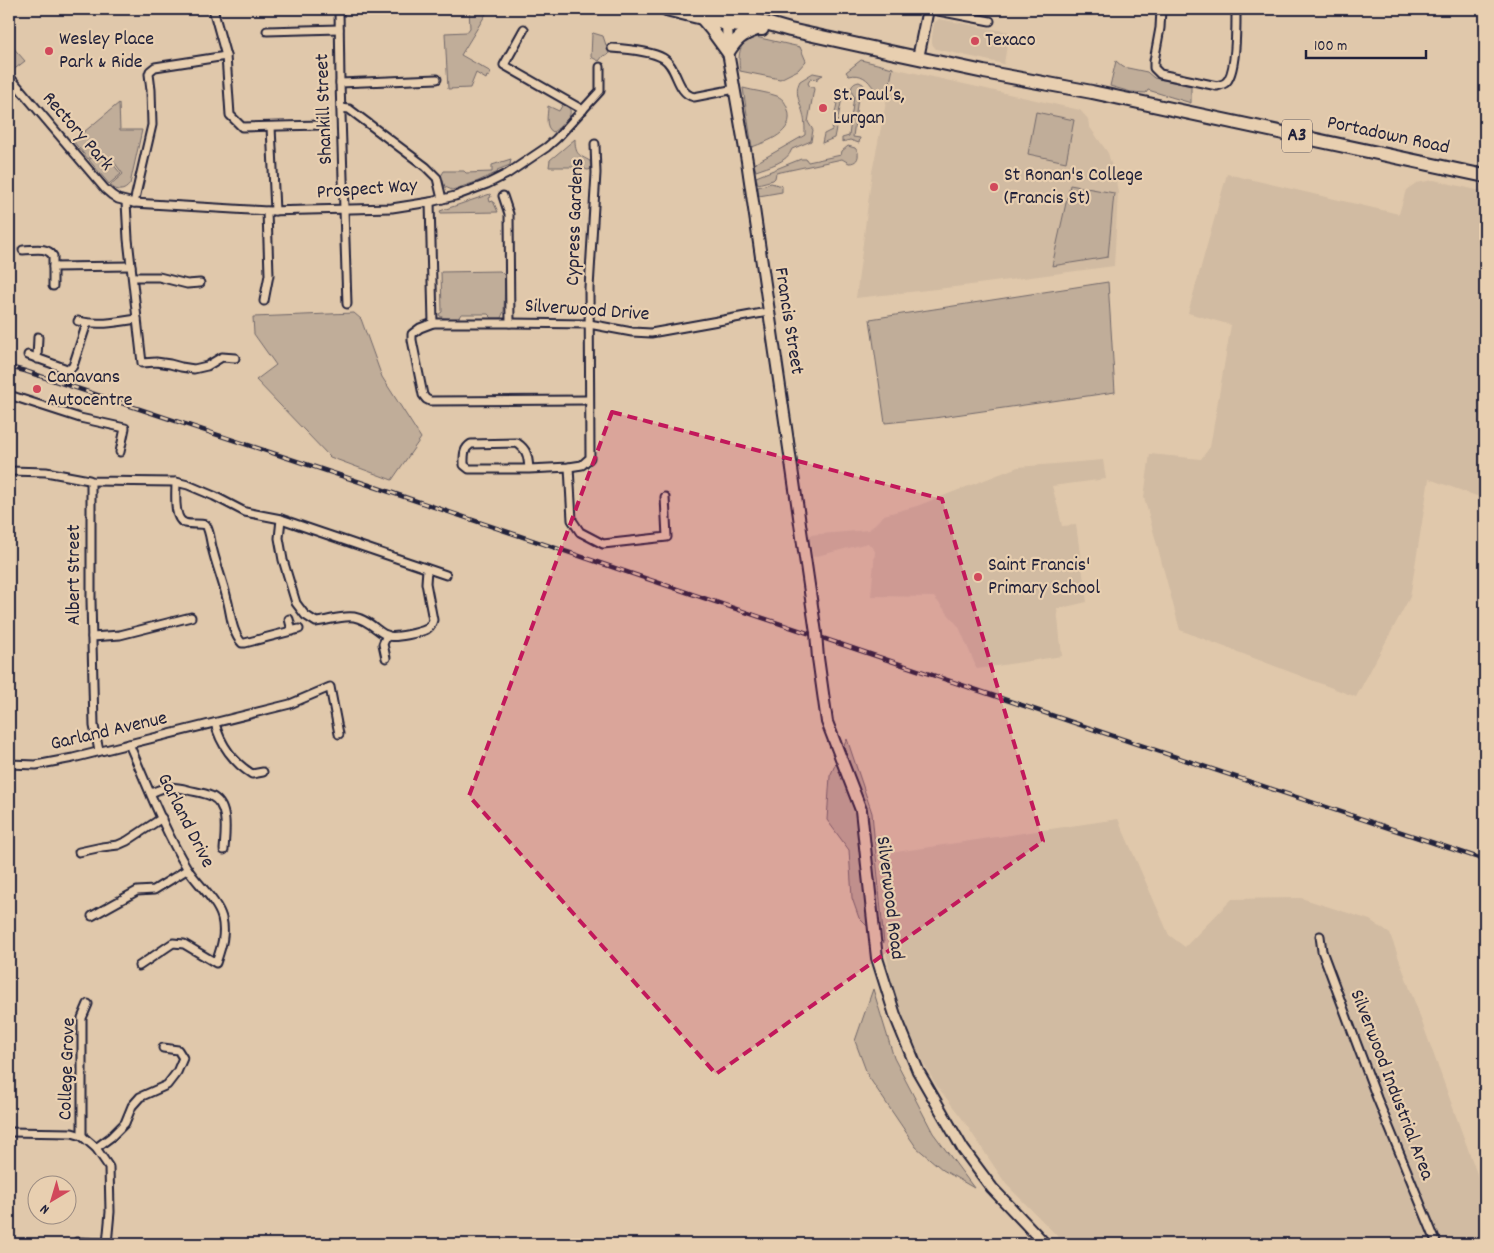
<svg xmlns="http://www.w3.org/2000/svg" width="1494" height="1253" font-family="Dekko,sans-serif">
	<style>
		.built { fill: #d1bba2 }
		.green { fill: #c0ad99; stroke: #71686a }
		.lines { fill: none; stroke-linecap: round; stroke-linejoin: round }
		.street-casing { stroke: #22223b; stroke-width: 11 }
		.secondary-casing { stroke: #22223b; stroke-width: 14 }
		.highway-casing { stroke: #22223b; stroke-width: 16 }
		.street { stroke: #e8cfb0; stroke-width: 7 }
		.secondary { stroke: #e8cfb0; stroke-width: 10 }
		.highway { stroke: #e8cfb0; stroke-width: 12 }
		.rail-casing { stroke: #22223b; stroke-width: 4.5 }
		.rail { stroke: #e8cfb0; stroke-width: 2.5; stroke-dasharray: 8; stroke-linecap: butt }
		.secondary-bridge-casing { stroke: #22223b; stroke-width: 14; stroke-linecap: butt }
		.secondary-bridge { stroke: #e8cfb0; stroke-width: 10 }
		.marked { fill: #c2185b; fill-opacity: 0.2; stroke: #c2185b; stroke-width: 4; stroke-dasharray: 10 6; stroke-linejoin: round }
		.poi-dot { fill: #d1495b; stroke: #e8cfb0; stroke-width: 2 }
		.labels { text-anchor: middle; dominant-baseline: central; stroke-width: 4.5; stroke-linejoin: round; paint-order: stroke }
		.shield { fill: #e8cfb0; stroke: #5d565e; stroke-width: 1 }
		.shield-label { font-size: 19px; font-weight: bold; fill: #22223b }
		.poi-label { font-size: 20px; fill: #22223b; stroke: #e8cfb0; text-anchor: start }
		.street-label { font-size: 20px; fill: #22223b; stroke: #e8cfb0 }
	</style>
	<rect width="100%" height="100%" fill="#e0c8ab"/>
	<filter id="ink" filterUnits="userSpaceOnUse"><feTurbulence type="fractalNoise" baseFrequency=".02" numOctaves="2"/><feDisplacementMap in="SourceGraphic" scale="10" xChannelSelector="R" yChannelSelector="G"/><feConvolveMatrix kernelMatrix="1 2 1 2 8 2 1 2 1" color-interpolation-filters="sRGB"/></filter>
	<g filter="url(#ink)">
		<!-- built -->
		<g class="built">
			<polygon points="939,19 1009,32 1004,64 936,49 932,44 932,37 934,23"/>
			<polygon points="893,68 1080,110 1088,119 1089,126 1108,153 1116,180 1118,193 1114,266 963,286 856,298 872,172"/>
			<polygon points="1227,174 1399,214 1406,190 1416,183 1434,180 1485,192 1485,499 1429,479 1410,597 1356,697 1180,630 1144,497 1150,454 1201,459 1210,447 1231,325 1188,313"/>
			<polygon points="1103,460 1106,479 1052,486 1058,508 1062,526 1076,525 1087,602 1057,609 1062,656 977,669 959,627 934,597 871,596 875,551 868,543 813,557 809,535 869,530 884,515 917,506 1018,467"/>
			<polygon points="1118,819 1169,935 1185,947 1232,899 1301,898 1370,920 1390,934 1485,1196 1485,1244 1065,1244 1006,1184 961,1117 936,1085 916,1050 893,989 884,942 876,855"/>
		</g>
		<!-- green -->
		<g class="green">
			<polygon points="469,9 489,9 461,55 491,72 489,77 487,76 486,79 476,73 470,88 448,89 445,33 467,32 470,28"/>
			<polygon points="593,33 603,36 609,54 603,56 599,61 591,57 592,34"/>
			<path d="M 751,36 L 800,47 L 806,61 L 798,70 L 780,79 L 740,71 C 738,56 738,46 751,36 Z"/>
			<polygon points="11,45 25,61 12,71 9,67 9,48"/>
			<path d="M 861,60 L 893,68 L 888,92 L 874,89 C 868,79 861,73 849,76 L 846,72 Z"/>
			<polygon points="1116,61 1123,67 1147,72 1154,78 1191,86 1191,103 1148,90 1146,93 1131,92 1110,86"/>
			<path d="M 813,73 L 823,75 L 817,78 L 817,81 L 815,79 L 811,78 L 808,83 L 810,87 L 813,87 L 814,89 L 808,122 L 813,130 L 811,141 L 792,149 C 787,163 769,166 756,171 L 754,164 L 805,135 C 805,129 805,123 804,118 C 802,105 793,94 800,81 Z"/>
			<path d="M 859,82 L 863,84 L 865,88 L 863,95 L 858,97 L 853,137 L 860,138 L 859,143 L 850,140 L 842,142 L 842,138 L 849,136 L 854,96 C 849,90 851,83 859,82 Z"/>
			<path d="M 743,88 C 754,91 766,92 777,96 C 784,99 786,104 788,110 C 795,133 768,141 752,147 Z"/>
			<polygon points="839,92 843,93 834,138 822,143 824,134 832,130"/>
			<path d="M 119,103 L 120,130 L 142,130 L 130,184 C 124,192 117,192 110,185 L 123,174 L 114,162 L 112,163 L 121,174 L 109,184 L 89,160 L 101,150 L 88,159 L 73,141 Z"/>
			<path d="M 563,104 C 581,111 561,126 553,132 C 544,127 548,115 548,106 L 559,111 Z"/>
			<polygon points="1036,112 1074,120 1066,162 1028,154"/>
			<path d="M 575,139 C 575,155 579,155 590,161 L 591,169 L 588,170 L 577,167 L 549,167 L 550,160 Z"/>
			<path d="M 848,146 L 855,148 L 858,152 C 859,159 856,163 849,163 L 842,159 L 776,173 L 775,178 L 773,180 L 758,184 L 756,177 L 801,159 L 806,159 L 808,162 L 841,155 L 842,151 Z"/>
			<polygon points="511,159 510,165 497,170 498,172 476,182 452,190 445,187 441,176 444,171 464,171 466,173 492,172 492,165"/>
			<polygon points="771,183 782,186 782,192 759,196 758,187"/>
			<polygon points="1070,185 1114,193 1108,257 1052,266"/>
			<polygon points="490,194 491,197 489,198 490,202 493,201 498,212 441,213 440,211"/>
			<polygon points="500,271 505,276 504,311 501,318 492,318 488,314 461,314 458,319 444,318 440,316 439,314 442,312 441,272"/>
			<polygon points="1108,282 1115,392 934,418 885,423 870,319"/>
			<polygon points="354,313 361,319 382,377 421,438 392,480 330,457 256,380 276,365 254,334 253,317"/>
			<polygon points="847,739 872,813 884,943 859,918 852,898 849,850 827,820 830,776"/>
			<polygon points="873,989 894,1058 933,1133 974,1188 943,1170 916,1147 868,1076 855,1041"/>
		</g>
		<g class="lines">
			<defs>
				<g id="street">
					<polyline points="213,9 226,56 230,115 242,127 322,125"/>
					<polyline points="339,9 340,83 347,304"/>
					<polyline points="928,9 990,21"/>
					<path d="M 1161,9 L 1160,28 L 1154,61 L 1154,68 L 1160,74 L 1217,86 C 1219,85 1222,85 1225,83 C 1237,75 1236,23 1236,9"/>
					<polyline points="524,29 504,65 583,110"/>
					<polyline points="267,31 339,29"/>
					<path d="M 612,48 C 626,49 651,51 663,58 C 678,67 676,93 694,97 L 735,89"/>
					<polyline points="9,76 105,189 112,195 118,199 134,203 267,211 392,208 430,202 455,196 487,184 507,174 547,147 556,139 600,91 600,67"/>
					<polyline points="340,83 437,79"/>
					<polyline points="341,108 349,109 426,167 437,178 442,199"/>
					<polyline points="271,127 275,211"/>
					<polyline points="503,196 509,214 510,323"/>
					<polyline points="126,202 128,239 142,363 156,362 170,364 181,367 194,369 207,366 222,357 235,358"/>
					<polyline points="430,202 433,323"/>
					<polyline points="134,203 152,125 151,90 149,74 150,71 155,67 226,56"/>
					<path d="M 23,250 C 34,250 47,246 53,256 L 53,286"/>
					<polyline points="53,267 131,266"/>
					<polyline points="133,277 159,277 187,284 200,283"/>
					<polyline points="264,301 269,275 267,211"/>
					<path d="M 78,321 C 98,326 118,322 137,319"/>
					<polyline points="28,355 67,369 70,369 73,366 87,323"/>
					<polyline points="37,359 38,337"/>
					<polyline points="9,395 80,418 125,428 120,452"/>
					<polyline points="589,400 430,401 426,399 423,395 412,340 412,334 420,328 433,323 510,323 589,324 632,332 651,333 768,312"/>
					<polyline points="569,467 572,520 580,532 603,544 667,537 665,497"/>
					<path d="M 529,469 C 528,458 528,450 517,443 L 471,444 C 463,449 464,456 464,465 L 469,469 L 529,469 L 569,467 L 582,465 L 590,458 L 589,288 L 596,173 L 595,144"/>
					<polyline points="9,471 46,472 89,480 91,481 176,482 188,485 214,496 245,512 281,519 446,575"/>
					<polyline points="91,481 91,600 94,726 99,751"/>
					<path d="M 176,482 C 176,493 173,520 185,523 C 192,525 199,523 206,525 C 210,532 210,539 212,547 C 216,565 223,581 227,599 C 231,612 231,632 242,643 L 245,643 L 299,629"/>
					<path d="M 281,519 L 279,538 L 283,560 L 296,603 L 305,615 L 316,622 C 328,621 342,615 354,617 C 370,620 377,632 388,636 C 396,638 419,633 427,629 C 430,627 432,624 433,620 L 426,583 L 427,569"/>
					<polyline points="289,619 292,631"/>
					<polyline points="92,637 120,635 191,617"/>
					<polyline points="386,658 383,644 387,635"/>
					<path d="M 215,723 C 220,744 234,763 252,774 L 263,772"/>
					<path d="M 129,744 C 147,785 164,830 187,868 C 197,884 217,900 222,918 C 226,935 221,948 216,963 L 184,944 L 173,943 L 139,966"/>
					<polyline points="9,764 36,765 73,758 290,704 330,687 339,734"/>
					<path d="M 151,793 C 166,786 172,786 188,790 C 196,792 204,793 211,796 C 230,805 225,833 224,850"/>
					<polyline points="79,852 102,847 118,845 127,841 162,818"/>
					<polyline points="92,916 137,891 154,890 188,869"/>
					<polyline points="1320,936 1322,951 1377,1098 1437,1244"/>
					<polyline points="9,1132 72,1133 82,1136 96,1148 109,1167 110,1212 107,1244"/>
					<polyline points="82,1136 82,1018 88,1004"/>
					<polyline points="96,1148 111,1137 125,1123 132,1106 140,1097 167,1085 177,1072 183,1058 178,1050 163,1048"/>
					<polyline points="77,1242 107,1243"/>
				</g>
				<g id="secondary">
					<polyline points="727,19 728,52 747,161 816,633"/>
					<polyline points="918,58 928,9"/>
					<polyline points="818,658 827,722 861,810 877,958 895,1015 918,1071 963,1149 992,1188 1045,1244"/>
				</g>
				<g id="highway">
					<polyline points="666,9 726,24 762,29"/>
					<polyline points="707,9 762,22 790,30 895,53 984,72 1092,92 1485,176"/>
					<path d="M 702,18 L 712,30 L 728,52 C 737,38 741,35 757,29"/>
				</g>
			</defs>
			<!-- street casing -->
			<use href="#street" class="street-casing"/>
			<!-- secondary casing -->
			<use href="#secondary" class="secondary-casing"/>
			<!-- highway casing -->
			<use href="#highway" class="highway-casing"/>
			<!-- street -->
			<use href="#street" class="street"/>
			<!-- secondary -->
			<use href="#secondary" class="secondary"/>
			<!-- highway -->
			<use href="#highway" class="highway"/>
			<defs>
				<polyline id="rail" points="9,367 25,371 366,484 1131,742 1485,860"/>
			</defs>
			<!-- rail casing -->
			<use href="#rail" class="rail-casing"/>
			<!-- rail -->
			<use href="#rail" class="rail"/>
			<defs>
				<polyline id="secondary-bridge" points="816,633 818,658"/>
			</defs>
			<!-- secondary-bridge casing -->
			<use href="#secondary-bridge" class="secondary-bridge-casing"/>
			<!-- secondary-bridge -->
			<use href="#secondary-bridge" class="secondary-bridge"/>
		</g>
	</g>
	<!-- marked area -->
	<path class="marked" d="M 612,412 L 942,499 L 1043,841 L 716,1074 L 469,796 Z"/>
	<!-- markers -->
	<g class="poi-dot">
		<circle cx="975" cy="41" r="5"/>
		<circle cx="49" cy="51" r="5"/>
		<circle cx="823" cy="108" r="5"/>
		<circle cx="994" cy="187" r="5"/>
		<circle cx="37" cy="389" r="5"/>
		<circle cx="978" cy="577" r="5"/>
	</g>
	<g class="labels">
		<!-- shield labels -->
		<rect class="shield" x="1282" y="119.5" width="30" height="33" rx="4"/>
		<g class="shield-label">
			<text x="1297" y="136">A3</text>
		</g>
		<!-- poi labels -->
		<g class="poi-label">
			<text x="59" y="40">Wesley Place<tspan x="59" dy="23">Park &amp; Ride</tspan></text>
			<text x="985" y="41">Texaco</text>
			<text x="833" y="96">St. Paul’s,<tspan x="833" dy="23">Lurgan</tspan></text>
			<text x="1004" y="176">St Ronan's College<tspan x="1004" dy="23">(Francis St)</tspan></text>
			<text x="47" y="378">Canavans<tspan x="47" dy="23">Autocentre</tspan></text>
			<text x="988" y="566">Saint Francis'<tspan x="988" dy="23">Primary School</tspan></text>
		</g>
		<!-- street labels -->
		<g class="street-label">
			<text transform="translate(325 109) rotate(-92)">Shankill Street</text>
			<text transform="translate(77 132) rotate(49)">Rectory Park</text>
			<text transform="translate(1388 136) rotate(12)">Portadown Road</text>
			<text transform="translate(367 190) rotate(-4)">Prospect Way</text>
			<text transform="translate(576 222) rotate(-88)">Cypress Gardens</text>
			<text transform="translate(587 311) rotate(4)">Silverwood Drive</text>
			<text transform="translate(788 321) rotate(81)">Francis Street</text>
			<text transform="translate(75 575) rotate(-90)">Albert Street</text>
			<text transform="translate(109 732) rotate(-13)">Garland Avenue</text>
			<text transform="translate(185 821) rotate(63)">Garland Drive</text>
			<text transform="translate(889 898) rotate(83)">Silverwood Road</text>
			<text transform="translate(68 1069) rotate(-88)">College Grove</text>
			<text transform="translate(1391 1085) rotate(69)">Silverwood Industrial Area</text>
		</g>
	</g>
	<!-- margin -->
	<rect width="1494" height="1253" fill="none" stroke="#e8cfb0" stroke-width="30"/>
	<rect x="15" y="15" width="1464" height="1223" fill="none" stroke="#22223b" stroke-width="2" filter="url(#ink)"/>
	<!-- north arrow -->
	<g transform="translate(52 1200) rotate(218)"><circle r="24" fill="#e8cfb0" stroke="#998a81"/>
	<path d="M0-4L9 19L0 12L-9 19Z" fill="#d1495b"/>
	<text y="-8" font-size="14" font-weight="bold" text-anchor="middle" fill="#22223b">N</text>
	</g>
	<!-- scale -->
	<path d="M1306 50v8h120v-8" fill="none" stroke="#22223b" stroke-width="2.5"/>
	<text x="1314" y="50" font-size="15" fill="#22223b" stroke="#e8cfb0" stroke-width="4" paint-order="stroke">100 m</text>
</svg>
